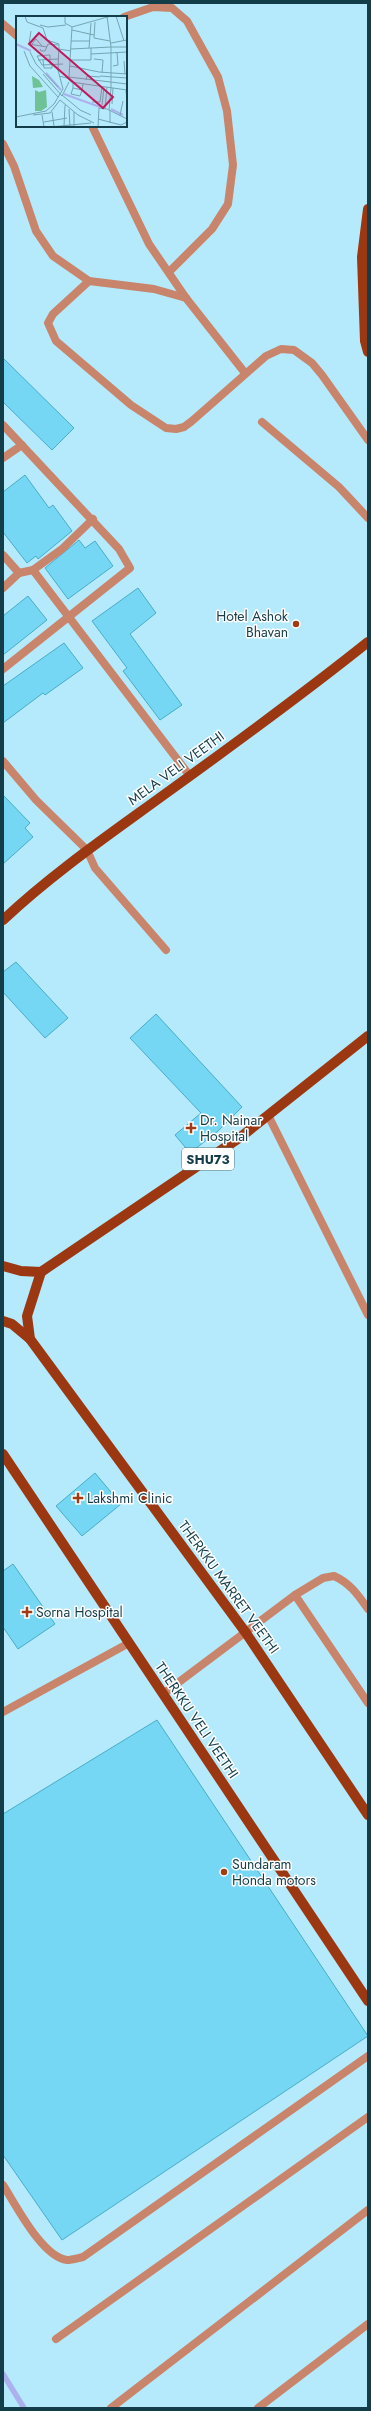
<svg xmlns="http://www.w3.org/2000/svg" width="371" height="2411" font-family="Jost,sans-serif">
	<style>
		.lines { fill: none; stroke-linecap: round; stroke-linejoin: round }
		.stream { stroke: #aab1ee; stroke-width: 5.5 }
		.building { fill: #76d7f4; stroke: #49acc8 }
		.lane { stroke: #c9846c; stroke-width: 8 }
		.street { stroke: #c9846c; stroke-width: 8 }
		.primary { stroke: #9b3812; stroke-width: 10 }
		.poi-dot { fill: #a13b12; stroke: #fff; stroke-width: 1.5 }
		.labels { text-anchor: middle; dominant-baseline: central; stroke-width: 3; stroke-linejoin: round; paint-order: stroke }
		.shield { fill: #fff; stroke: #5a7780; stroke-width: 1 }
		.shield-label { font-size: 13px; font-weight: bold; fill: #133d49 }
		.poi-label { font-size: 14px; fill: #133d49; stroke: #fff; text-anchor: start }
		.street-label { font-size: 14px; fill: #133d49; stroke: #fff }
		.inset-river { fill: none; stroke: #aab1ee; stroke-width: 2 }
		.inset-road { fill: none; stroke: #74a5b4; stroke-width: 1 }
		.view { fill: #c2185b; fill-opacity: 0.15; stroke: #c2185b; stroke-width: 2 }
		.inset-edge { fill: none; stroke: #133d49; stroke-width: 2 }
	</style>
	<rect width="100%" height="100%" fill="#b4eafb"/>
	<g class="lines">
		<!-- stream -->
		<polyline class="stream" points="3,2374 24,2408"/>
	</g>
	<!-- building -->
	<g class="building">
		<polygon points="3,358 74,428 52,450 3,402"/>
		<polygon points="25,475 49,508 53,505 72,531 38,559 36,556 27,563 3,532 3,492"/>
		<polygon points="79,540 85,548 95,541 113,566 68,599 45,568"/>
		<polygon points="138,588 156,613 130,634 182,705 160,720 123,671 127,668 92,621"/>
		<polygon points="28,596 47,620 3,655 3,616"/>
		<polygon points="64,643 83,668 45,695 43,693 3,723 3,686"/>
		<polygon points="3,795 30,823 25,828 33,837 3,864"/>
		<polygon points="16,962 68,1018 45,1038 3,992 3,972"/>
		<polygon points="156,1014 242,1107 218,1131 190,1153 175,1135 201,1113 130,1038"/>
		<polygon points="95,1473 121,1504 82,1536 56,1506"/>
		<polygon points="13,1564 55,1624 18,1649 3,1627 3,1571"/>
		<polygon points="157,1720 368,2036 62,2240 3,2155 3,1814"/>
	</g>
	<g class="lines">
		<!-- lane -->
		<polyline class="lane" points="262,422 339,487 368,518"/>
		<!-- street -->
		<g class="street">
			<polyline points="124,17 153,7 172,8 187,21 218,77 227,111 233,165 228,204 212,229 169,272"/>
			<polyline points="3,24 17,36"/>
			<polyline points="92,126 149,244 186,298 245,373"/>
			<polyline points="3,144 14,166 36,231 53,256 89,281 154,289 186,298"/>
			<polyline points="89,281 53,314 48,323 56,341 131,405 166,428 176,429 184,427 192,421 266,356 281,349 294,350 312,363 322,375 368,440"/>
			<polyline points="3,425 119,549 130,568 3,669"/>
			<polyline points="3,458 22,445"/>
			<polyline points="3,555 19,573 33,570 190,776"/>
			<polyline points="33,570 62,549 93,519"/>
			<polyline points="3,588 19,573"/>
			<polyline points="3,761 36,800 87,850 95,868 166,950"/>
			<polyline points="268,1115 368,1315"/>
			<polyline points="295,1595 368,1703"/>
			<path d="M 163,1694 L 295,1595 L 323,1578 L 334,1576 C 350,1583 358,1595 368,1609"/>
			<polyline points="3,1712 129,1643"/>
			<path d="M 3,2185 C 16,2205 42,2257 67,2260 C 72,2260 78,2258 83,2257 L 368,2056"/>
			<polyline points="56,2339 368,2117"/>
			<polyline points="111,2408 368,2210"/>
			<polyline points="258,2408 368,2324"/>
		</g>
		<!-- primary -->
		<g class="primary">
			<polyline points="368,209 362,257 365,341 368,352"/>
			<path d="M 3,920 C 53,873 110,834 165,794 C 233,745 302,695 368,642"/>
			<polyline points="3,1266 21,1271 41,1272 242,1136 368,1036"/>
			<polyline points="41,1272 27,1316 30,1339 246,1633 368,1815"/>
			<polyline points="3,1321 12,1324 30,1339"/>
			<polyline points="3,1454 368,2001"/>
		</g>
	</g>
	<!-- markers -->
	<g class="poi-dot">
		<circle cx="296" cy="624" r="4"/>
		<path d="M189 1122h4v4h4v4h-4v4h-4v-4h-4v-4h4z"/>
		<path d="M76 1492h4v4h4v4h-4v4h-4v-4h-4v-4h4z"/>
		<path d="M25 1606h4v4h4v4h-4v4h-4v-4h-4v-4h4z"/>
		<circle cx="224" cy="1872" r="4"/>
	</g>
	<g class="labels">
		<!-- shield labels -->
		<rect class="shield" x="182" y="1148" width="52" height="22" rx="3"/>
		<g class="shield-label">
			<text x="208" y="1159">SHU73</text>
		</g>
		<!-- poi labels -->
		<g class="poi-label">
			<text x="288" y="616" text-anchor="end">Hotel Ashok<tspan x="288" dy="16">Bhavan</tspan></text>
			<text x="200" y="1120">Dr. Nainar<tspan x="200" dy="16">Hospital</tspan></text>
			<text x="87" y="1498">Lakshmi Clinic</text>
			<text x="36" y="1612">Sorna Hospital</text>
			<text x="232" y="1864">Sundaram<tspan x="232" dy="16">Honda motors</tspan></text>
		</g>
		<!-- street labels -->
		<g class="street-label">
			<text transform="translate(176 768) rotate(-36)">MELA VELI VEETHI</text>
			<text transform="translate(229 1587) rotate(54)">THERKKU MARRET VEETHI</text>
			<text transform="translate(197 1720) rotate(56)">THERKKU VELI VEETHI</text>
		</g>
	</g>
	<!-- overview -->
	<g transform="translate(16 16)">
		<rect width="111" height="111" fill="#b4eafb"/>
		<path d="M 16,60 L 23,64 L 27,71 L 17,72 ZM 19,74 L 23,76 L 30,74 L 31,91 L 25,95 L 19,95 Z" fill="#6fc296"/>
		<path class="inset-river" d="M 0,28 L 15,35M 30,57 L 45,74M 48,78 L 84,91M 95,93 L 107,99"/>
		<path class="inset-road" d="M 49,0 L 49,7 L 56,11 L 53,61M 91,0 L 95,31 L 111,31M 100,0 L 108,25M 79,6 L 78,22 L 94,25M 24,9 L 32,11 L 50,9M 56,11 L 95,0M 56,14 L 78,19M 15,15 L 13,28 L 31,31M 55,25 L 74,25M 95,27 L 111,24M 16,28 L 20,23 L 26,30M 73,32 L 75,7M 24,33 L 25,35 L 29,35 L 32,28 L 42,29M 43,33 L 55,35M 55,33 L 95,31 L 95,72M 8,35 L 14,50 L 42,81M 14,36 L 20,48 L 42,71M 75,38 L 111,36M 78,43 L 87,44 L 86,57M 22,44 L 42,43M 27,44 L 28,52 L 36,52 L 36,48M 55,44 L 75,44 L 75,32M 108,45 L 109,58M 34,48 L 34,39 L 21,40 L 26,49 L 47,48M 54,50 L 83,56 L 111,58M 97,50 L 102,49 L 101,36M 27,58 L 46,80 L 53,66M 43,60 L 51,62 L 55,66 L 111,74M 84,60 L 111,62M 53,61 L 111,68M 70,64 L 71,60 L 84,61M 57,67 L 57,72 L 66,74 L 67,68M 57,72 L 55,78 L 64,80 L 66,74M 110,74 L 111,86M 46,79 L 64,94 L 75,99M 76,86 L 84,86 L 86,71M 96,88 L 97,72M 86,89 L 88,71M 53,93 L 54,111M 89,93 L 91,71M 93,94 L 95,72M 94,94 L 94,107M 36,96 L 38,110M 58,96 L 58,111M 17,99 L 34,97 L 44,84 L 62,99 L 78,107M 26,99 L 28,111M 104,99 L 107,85M 0,101 L 30,95 L 38,88 L 47,73 L 42,54 L 43,28 L 31,24 L 27,12 L 11,6 L 9,0M 82,103 L 105,109 L 111,106M 28,106 L 51,102M 48,110 L 49,89M 34,111 L 75,107M 82,111 L 83,92 L 91,93 L 111,103"/>
		<path class="view" d="M 23,17 L 97,81 L 87,92 L 13,28 Z"/>
		<rect width="111" height="111" class="inset-edge"/>
	</g>
	<!-- border -->
	<rect width="371" height="2411" fill="none" stroke="#133d49" stroke-width="8"/>
</svg>
